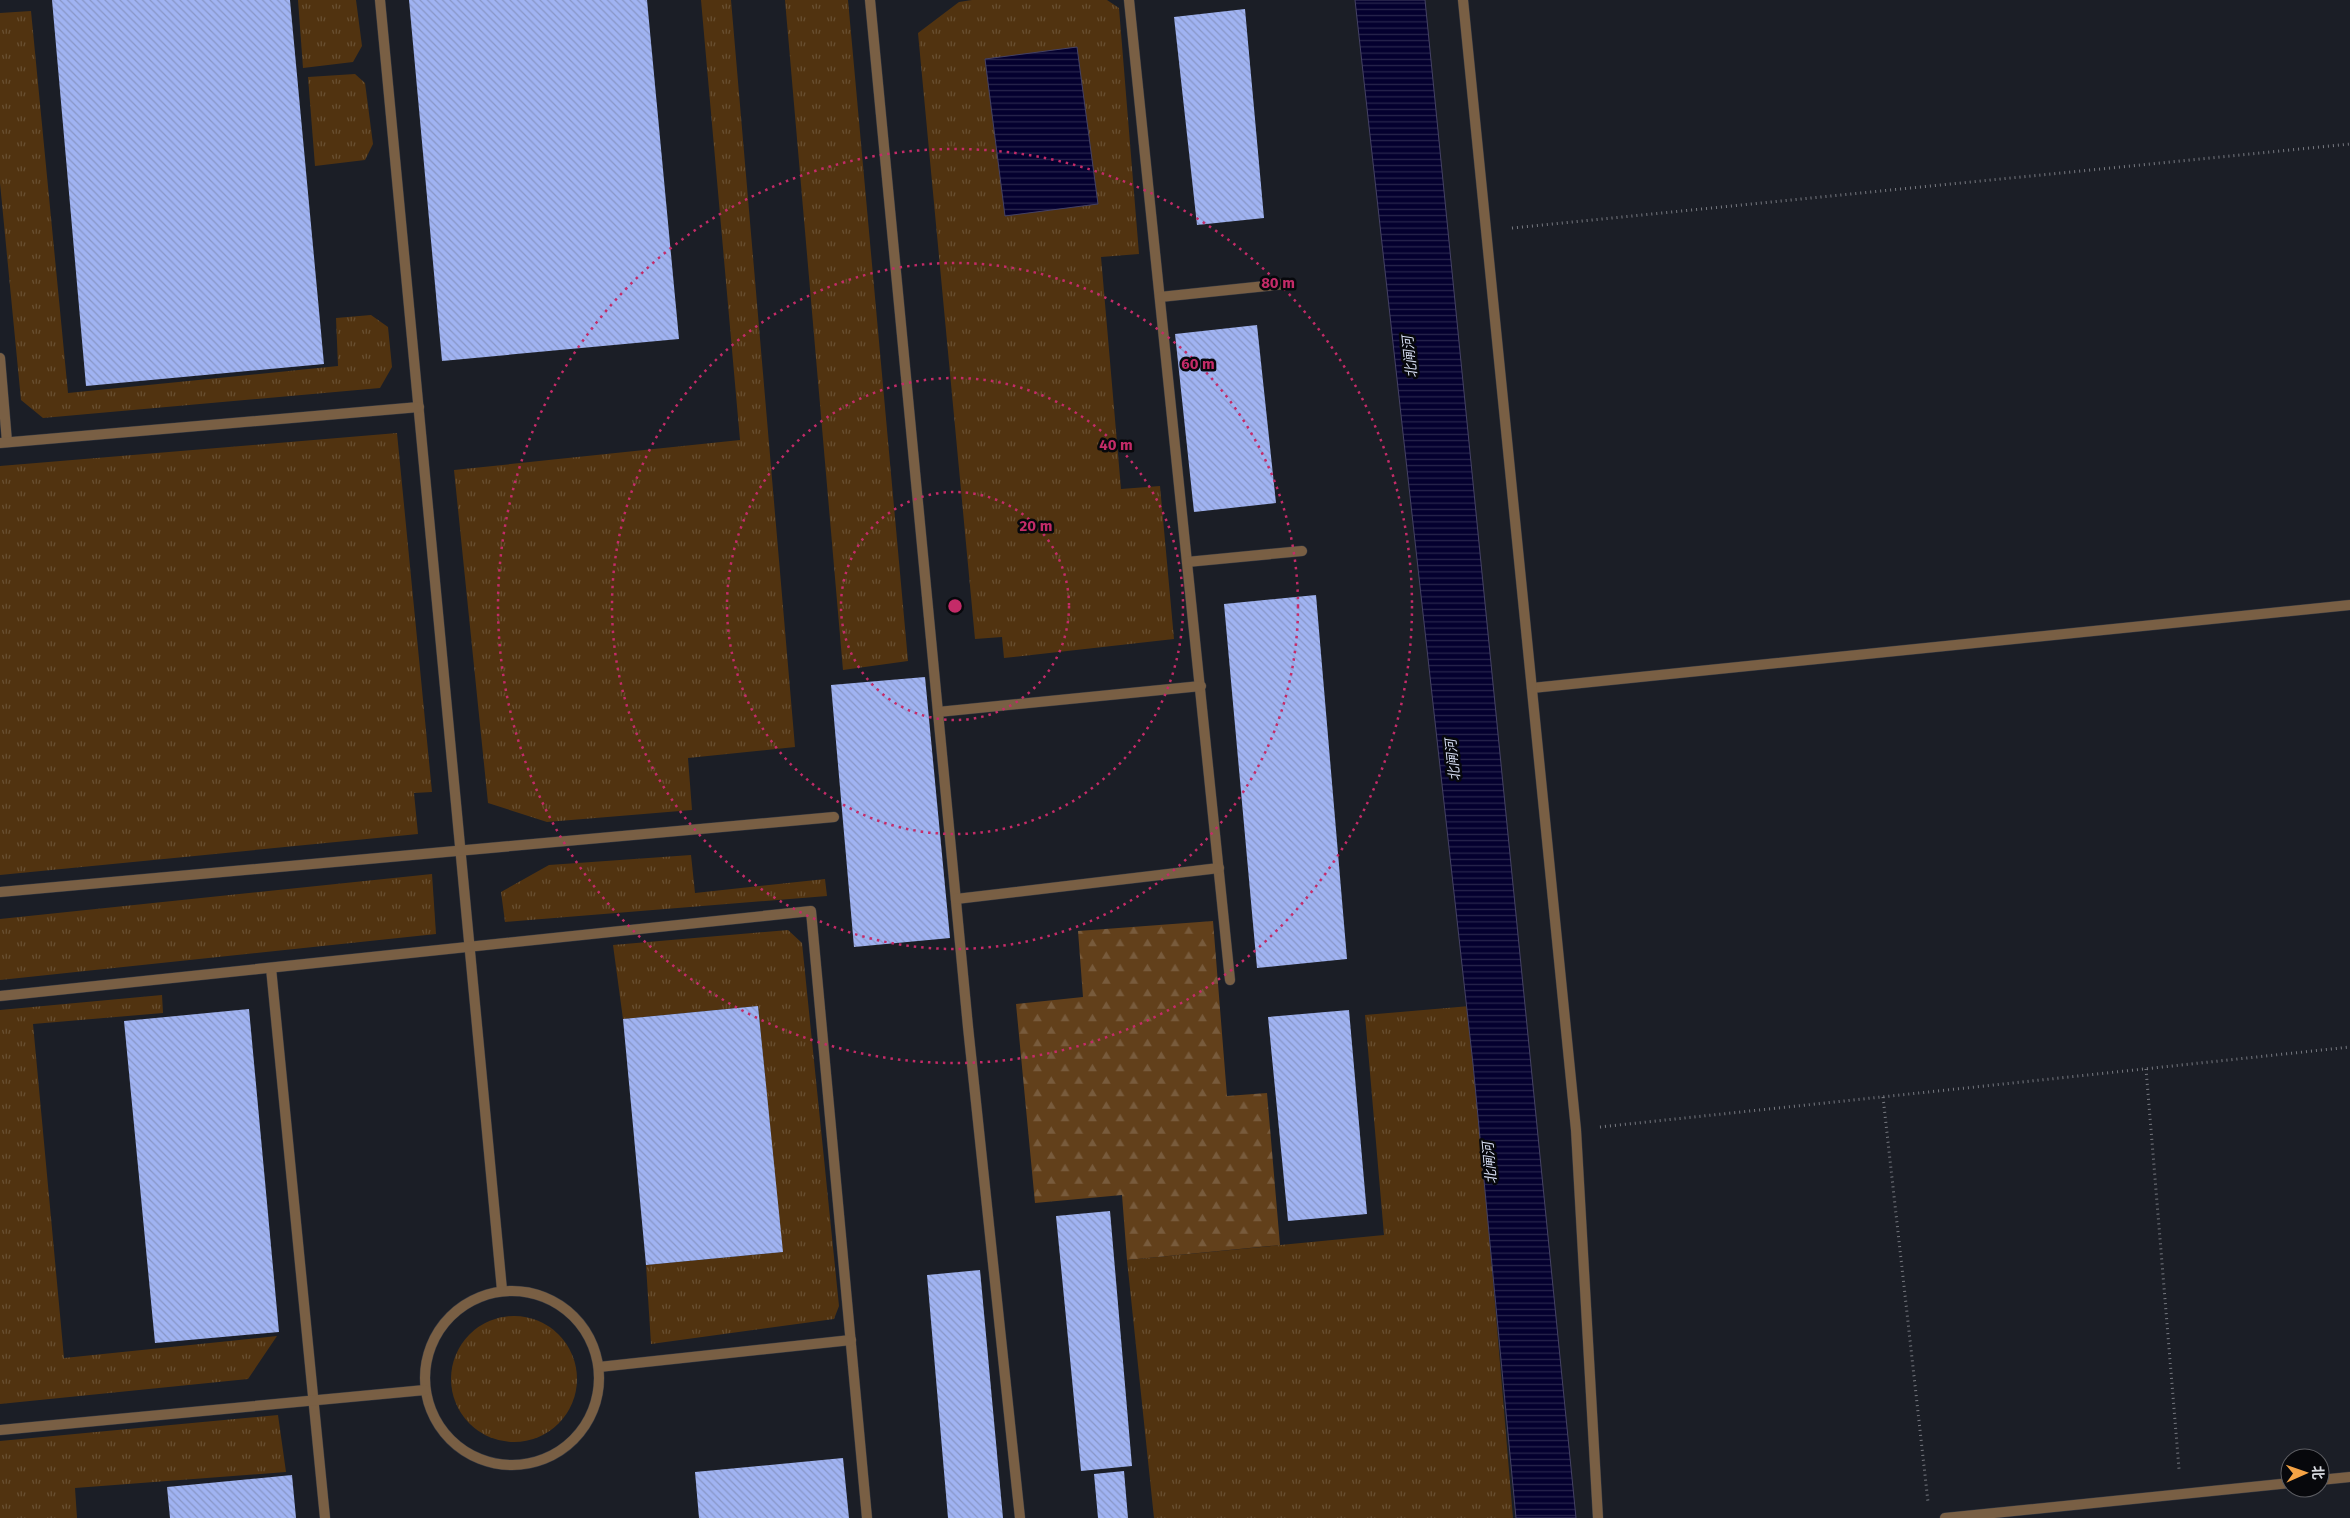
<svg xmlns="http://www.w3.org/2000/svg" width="2350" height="1518" font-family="'Fira Sans','Noto Sans SC',sans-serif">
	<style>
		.grass { fill: url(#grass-tufts) }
		.forest { fill: url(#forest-firs) }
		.water { fill: url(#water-rules); stroke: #444164 }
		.building { fill: url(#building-back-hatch) }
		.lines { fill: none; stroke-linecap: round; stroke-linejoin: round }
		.lane-casing { stroke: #353840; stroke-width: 11 }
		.street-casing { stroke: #353840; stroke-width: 11 }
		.path { stroke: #777980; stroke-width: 3; stroke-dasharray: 1 4; stroke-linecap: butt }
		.lane { stroke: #795f44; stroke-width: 10 }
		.street { stroke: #795f44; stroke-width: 10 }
		.ring { fill: none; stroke: #c42b68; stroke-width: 2.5; stroke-dasharray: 2.5 5 }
		.labels { text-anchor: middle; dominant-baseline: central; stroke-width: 5; stroke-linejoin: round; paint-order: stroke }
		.water-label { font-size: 14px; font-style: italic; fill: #d2d9ee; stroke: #07080c }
		.centre { fill: #c42b68; stroke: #07080c; stroke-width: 2.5 }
		.ring-label { font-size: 15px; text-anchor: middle; font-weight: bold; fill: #c42b68; stroke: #07080c; stroke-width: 5; stroke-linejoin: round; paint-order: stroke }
	</style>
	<defs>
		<pattern id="grass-tufts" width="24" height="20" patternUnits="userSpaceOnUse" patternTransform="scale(1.25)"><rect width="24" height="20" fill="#513310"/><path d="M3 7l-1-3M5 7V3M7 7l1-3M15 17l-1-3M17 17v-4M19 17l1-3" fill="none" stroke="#695032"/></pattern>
		<pattern id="forest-firs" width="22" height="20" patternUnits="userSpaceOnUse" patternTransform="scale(1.25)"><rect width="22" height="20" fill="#62401b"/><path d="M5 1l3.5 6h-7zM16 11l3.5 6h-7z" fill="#785b3c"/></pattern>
		<pattern id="water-rules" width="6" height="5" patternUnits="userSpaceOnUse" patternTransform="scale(1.25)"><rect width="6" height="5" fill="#04002f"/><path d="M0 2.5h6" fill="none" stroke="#28254d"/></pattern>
		<pattern id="building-back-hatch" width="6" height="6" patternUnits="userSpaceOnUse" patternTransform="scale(1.25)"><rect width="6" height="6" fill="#a0b3f2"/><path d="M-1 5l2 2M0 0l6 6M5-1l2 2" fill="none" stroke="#8896c6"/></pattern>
	</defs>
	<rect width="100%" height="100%" fill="#1b1e26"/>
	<!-- grass -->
	<g class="grass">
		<polygon points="298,0 356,0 362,46 353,62 303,68"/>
		<polygon points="701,0 731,0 795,747 688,758 692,810 547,822 488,803 454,470 740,440"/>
		<polygon points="785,0 848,0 908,661 843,670"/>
		<polygon points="972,0 1107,0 1119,8 1139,254 1101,257 1121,489 1160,486 1174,639 1004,658 1002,637 975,639 918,33 959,2"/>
		<polygon points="31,11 68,393 338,366 336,318 371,315 388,327 392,367 380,388 43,418 21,400 0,183 0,13"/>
		<polygon points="355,74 365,83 373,144 365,160 315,166 308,77"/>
		<polygon points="397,433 432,792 414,793 418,834 0,875 0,466"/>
		<polygon points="691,855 695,893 825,879 827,896 505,922 501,892 549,865"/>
		<polygon points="432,874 436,934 0,980 0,919"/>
		<polygon points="788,930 802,943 839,1306 834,1319 651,1344 646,1265 782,1252 758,1006 623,1019 613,945"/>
		<polygon points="162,995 163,1013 33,1024 64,1358 277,1336 248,1379 0,1404 0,1010"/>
		<polygon points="1470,1006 1513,1518 1154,1518 1127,1260 1384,1235 1365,1015"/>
		<circle cx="514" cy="1379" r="63"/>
		<polygon points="278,1415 286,1472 75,1488 77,1518 0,1518 0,1441"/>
	</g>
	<!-- forest -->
	<polygon class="forest" points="1213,921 1227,1096 1267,1093 1280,1245 1127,1260 1122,1195 1035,1203 1016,1004 1083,997 1078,931"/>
	<!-- water -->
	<g class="water">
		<polygon points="1355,0 1425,0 1576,1518 1516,1518 1473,1064"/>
		<polygon points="1077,47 1098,204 1005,216 985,59"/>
	</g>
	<!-- building -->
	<g class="building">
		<polygon points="52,0 290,0 324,364 86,386"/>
		<polygon points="409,0 647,0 679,339 442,361"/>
		<polygon points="1245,9 1264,218 1197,225 1174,17"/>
		<polygon points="1257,325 1276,503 1194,512 1175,334"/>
		<polygon points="1316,595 1347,959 1257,968 1224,604"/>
		<polygon points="925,677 950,938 854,947 831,685"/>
		<polygon points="758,1006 783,1252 646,1265 623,1019"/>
		<polygon points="249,1009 279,1332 155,1343 124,1021"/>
		<polygon points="1349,1010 1367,1214 1288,1221 1268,1017"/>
		<polygon points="1110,1211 1132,1466 1081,1471 1056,1216"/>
		<polygon points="980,1270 1003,1518 948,1518 927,1275"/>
		<polygon points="843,1458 849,1518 699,1518 695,1472"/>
		<polygon points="1124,1471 1128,1518 1098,1518 1094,1474"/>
		<polygon points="292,1475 296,1518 170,1518 167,1487"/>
	</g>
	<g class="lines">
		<defs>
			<g id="lane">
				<polyline points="380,0 502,1290"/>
				<polyline points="870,0 968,1027 1020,1518"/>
				<polyline points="1129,0 1230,980"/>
				<polyline points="1160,297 1285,284"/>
				<polyline points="0,358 7,442"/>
				<polyline points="0,443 419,407"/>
				<polyline points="1187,562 1302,551"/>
				<polyline points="1532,688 2350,605"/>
				<polyline points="938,712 1201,686"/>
				<polyline points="0,892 834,817"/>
				<polyline points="956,899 1219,868"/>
				<polyline points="271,968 325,1518"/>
				<polyline points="0,996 811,911 867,1518"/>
				<circle cx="512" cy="1378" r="87"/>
				<polyline points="599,1367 851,1340"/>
				<polyline points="0,1430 425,1390"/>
				<polyline points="2320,1480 2350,1477"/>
				<polyline points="1945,1518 2290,1483"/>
			</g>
			<polyline id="street" points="1463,0 1576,1130 1598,1518"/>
		</defs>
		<!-- lane casing -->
		<use href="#lane" class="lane-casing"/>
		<!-- street casing -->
		<use href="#street" class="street-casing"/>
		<!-- path -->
		<g class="path">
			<polyline points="1512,228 2350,144"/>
			<polyline points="2146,1069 2179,1469"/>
			<polyline points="1883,1097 1928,1502"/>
			<polyline points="1600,1127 2350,1047"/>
		</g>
		<!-- lane -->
		<use href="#lane" class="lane"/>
		<!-- street -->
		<use href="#street" class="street"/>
	</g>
	<!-- distance rings -->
	<g class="ring">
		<circle cx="955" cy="606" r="114"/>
		<circle cx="955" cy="606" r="228"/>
		<circle cx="955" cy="606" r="343"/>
		<circle cx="955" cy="606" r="457"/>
	</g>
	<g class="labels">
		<!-- water labels -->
		<g class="water-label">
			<text transform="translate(1410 357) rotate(-96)">北闸河</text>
			<text transform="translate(1453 760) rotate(-96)">北闸河</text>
			<text transform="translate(1490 1163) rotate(-95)">北闸河</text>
		</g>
	</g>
	<circle cx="955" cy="606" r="8" class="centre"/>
	<g class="ring-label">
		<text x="1278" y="288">80 m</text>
		<text x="1198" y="369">60 m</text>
		<text x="1116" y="450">40 m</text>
		<text x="1036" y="531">20 m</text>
	</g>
	<!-- north arrow -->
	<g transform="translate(2305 1473) rotate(88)"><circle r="24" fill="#07080c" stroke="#5b5c61"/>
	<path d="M0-4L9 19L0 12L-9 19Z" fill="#f5a345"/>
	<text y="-8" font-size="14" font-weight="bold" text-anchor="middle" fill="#d8dae0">北</text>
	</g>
</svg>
